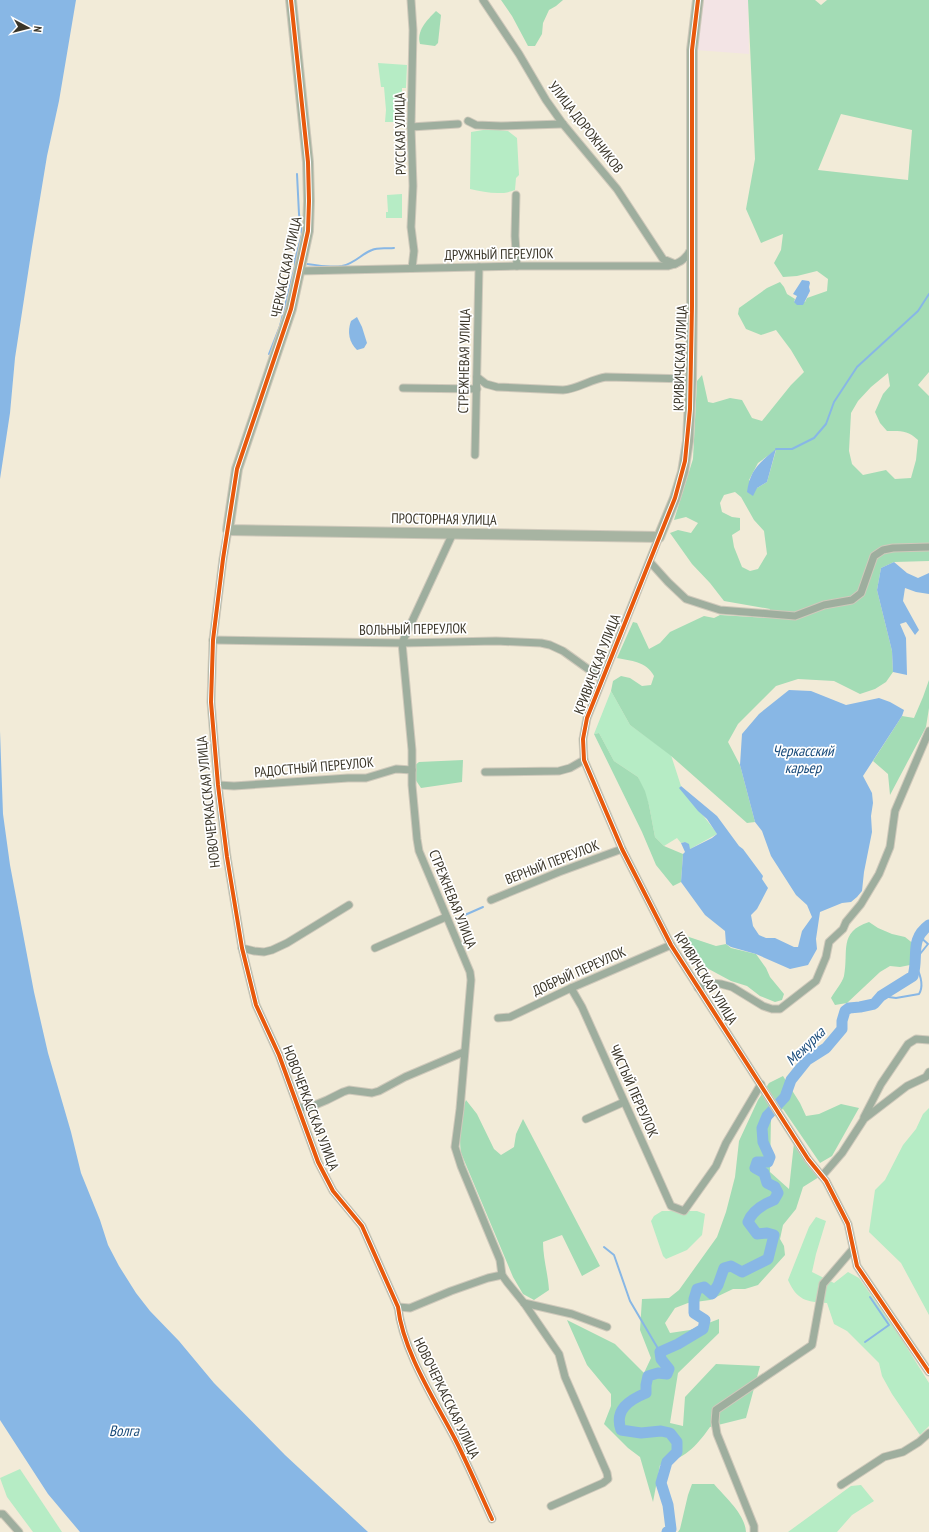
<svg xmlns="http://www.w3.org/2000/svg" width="929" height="1532" font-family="'PT Sans Narrow',sans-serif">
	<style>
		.industrial { fill: #f3e4e5 }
		.green { fill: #b6ecc5 }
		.forest { fill: #a3dcb5; fill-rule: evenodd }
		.water { fill: #88b7e5 }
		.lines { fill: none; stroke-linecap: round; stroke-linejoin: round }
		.stream { stroke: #88b7e5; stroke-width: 2 }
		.river { stroke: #88b7e5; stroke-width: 11 }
		.street-casing { stroke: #cfc9bb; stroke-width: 9 }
		.secondary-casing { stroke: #cfc9bb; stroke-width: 12 }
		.street { stroke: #9eae9e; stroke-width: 7 }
		.secondary { stroke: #a7b4a2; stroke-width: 10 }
		.cycleway-casing { stroke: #fff; stroke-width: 6 }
		.cycleway { stroke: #e8590c; stroke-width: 4 }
		.labels { text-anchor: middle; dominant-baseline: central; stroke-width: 3.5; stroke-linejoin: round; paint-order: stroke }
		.street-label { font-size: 14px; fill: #3a3528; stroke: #fff }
		.water-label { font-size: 15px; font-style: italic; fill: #1a4c7b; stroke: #fff }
	</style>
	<rect width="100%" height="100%" fill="#f2ebd8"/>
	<!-- industrial -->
	<polygon class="industrial" points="704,0 748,0 749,54 695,50"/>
	<!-- green -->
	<g class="green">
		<polygon points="378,63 407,65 406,88 402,88 402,122 385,122 386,110 384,87 381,87"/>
		<path d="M 489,129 L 508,131 L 517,138 L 519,175 L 516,178 L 515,190 C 500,196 485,192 470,189 L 471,132 Z"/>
		<polygon points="402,194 402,218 386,218 386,212 388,212 387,195"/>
		<polygon points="611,691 630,725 671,755 681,786 680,786 716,832 717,834 690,849 685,842 681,843 677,838 664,846 655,837 649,805 638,777 614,761 599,733 594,734"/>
		<polygon points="929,1108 929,1315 901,1263 869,1232 875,1190 885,1180 903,1145 916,1129 923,1114"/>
		<polygon points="662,1211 697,1211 705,1214 702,1235 687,1250 666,1259 663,1256 651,1221 654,1216"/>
		<path d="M 816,1217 L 826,1221 L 816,1254 L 812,1272 L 834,1283 L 848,1272 L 859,1278 L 899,1335 L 929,1383 L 929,1426 L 920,1435 L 892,1394 L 882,1376 L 879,1363 L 847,1331 L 834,1324 L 827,1303 C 806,1302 797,1300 788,1280 L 809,1227 Z"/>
		<polygon points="20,1469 62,1532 33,1532 7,1497 0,1478"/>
		<polygon points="861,1485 874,1501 852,1515 837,1532 788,1532 851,1486"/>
	</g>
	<!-- forest -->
	<g class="forest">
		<polygon points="501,0 563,0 556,6 549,10 543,23 542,34 535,46 528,46 512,16"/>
		<path d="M 748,0 L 815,0 L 821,5 L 827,0 L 929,0 L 929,372 L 918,385 L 929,396 L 929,561 L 894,562 L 881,568 L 877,590 L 892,651 L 893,672 L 886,682 L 875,689 L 860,694 L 834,681 L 798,679 L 776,686 L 738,724 L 728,742 L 740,765 L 755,822 L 747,823 L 670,755 L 630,725 L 611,691 L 613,681 L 621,676 L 630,678 L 642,686 L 651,685 L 654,676 C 646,661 631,661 617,658 L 633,622 L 637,623 L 649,649 L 660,643 L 670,632 L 704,616 L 714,618 L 720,615 L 767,618 L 770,609 L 724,601 L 710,583 L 692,564 L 670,533 L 678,530 L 691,533 L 698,523 L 686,517 L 674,520 L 693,459 L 697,381 L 702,375 L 708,402 L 713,403 L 730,398 L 742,400 L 752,418 L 762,421 L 791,385 L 804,372 L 791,350 L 776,330 L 761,335 L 746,329 L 738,314 L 739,308 L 767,288 L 780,282 L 784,287 L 787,294 L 795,299 L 794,302 L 805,302 L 807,298 L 827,291 L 828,279 L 817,271 L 797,276 L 783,277 L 774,263 L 781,250 L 783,234 L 761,243 L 746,209 L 755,159 ZM 841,114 L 912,130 L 908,180 L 818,170 ZM 888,373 L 890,386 L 883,394 L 875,412 L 880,423 L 887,431 C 902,431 907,430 918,440 L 916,460 L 911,478 L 895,479 L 886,470 L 863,475 L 852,464 L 849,451 L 851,413 L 858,401 L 871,387 ZM 776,450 L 767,482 L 757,488 L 749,480 L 758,463 ZM 735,492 L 741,497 L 754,520 L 764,531 L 767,554 L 758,569 L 750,571 L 742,567 L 734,547 L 732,535 L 740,530 L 740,518 L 732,517 L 722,512 L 720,503 L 724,495 Z"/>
		<path d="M 436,11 L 441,15 L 438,43 L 435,46 L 420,44 C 416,31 427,20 436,11 Z"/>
		<polygon points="929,680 929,708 926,727 890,795 888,774 873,761 902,716 914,718 923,697"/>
		<polygon points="599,733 614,761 638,777 645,791 649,805 655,837 664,846 683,854 681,882 673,886 656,865 642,832 594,734"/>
		<polygon points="463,760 462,782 421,788 413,776 414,766 419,762"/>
		<path d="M 869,922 L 878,928 L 892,934 L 905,937 L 915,945 L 910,965 L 900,967 L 890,966 L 880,972 L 847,1003 L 835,1005 L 831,998 C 835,991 842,983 844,976 C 849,951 838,932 869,922 Z"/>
		<polygon points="686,936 716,946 726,944 731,948 756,954 766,968 770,977 784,994 782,1000 775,1002 760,996 747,986 731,981 705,967 697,952 689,942"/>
		<path d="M 783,1076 L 800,1103 L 806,1116 L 819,1114 L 841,1104 L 859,1108 L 832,1156 L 820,1163 L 783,1109 L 771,1117 L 770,1172 L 789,1189 L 794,1143 L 819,1177 L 803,1187 L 796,1209 L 783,1225 L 780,1239 L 784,1246 L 785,1255 L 758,1285 L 745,1289 L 733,1289 L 710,1300 L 688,1303 L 675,1308 L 665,1323 L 670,1333 L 690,1330 L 719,1319 L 719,1333 L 678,1373 L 670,1423 L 683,1426 L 685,1397 L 716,1364 L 760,1366 L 746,1418 L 710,1427 C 695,1448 685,1458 660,1465 L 653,1502 L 640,1457 L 628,1448 L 604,1424 L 611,1406 L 611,1394 L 587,1365 L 567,1320 L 615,1344 L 644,1373 L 651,1358 L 640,1330 L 642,1299 L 669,1298 L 679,1290 L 717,1237 L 726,1212 L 735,1177 L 739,1141 L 758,1100 L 769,1083 Z"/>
		<path d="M 466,1100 L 477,1114 L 494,1149 L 501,1155 L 514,1147 L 516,1134 L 523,1119 L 600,1266 L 582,1276 L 562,1235 L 543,1242 C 543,1258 548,1274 549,1290 L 534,1300 L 523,1294 L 513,1277 L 461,1153 C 459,1140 460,1111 466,1100 Z"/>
		<path d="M 692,1484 L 714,1484 C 725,1497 745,1514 746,1532 L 678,1532 L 680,1529 L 688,1495 Z"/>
	</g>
	<!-- water -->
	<g class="water">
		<polygon points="0,0 76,0 59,101 47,156 32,247 15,358 10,413 0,479"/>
		<polygon points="802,280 809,281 810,283 809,287 810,291 803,305 797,305 794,302 797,296 793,294"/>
		<path d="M 357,317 L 362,327 L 367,343 L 364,348 L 357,350 C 349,342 347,332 351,321 Z"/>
		<path d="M 776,449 L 767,482 L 757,488 L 753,496 L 747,492 C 750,470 759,463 776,449 Z"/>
		<polygon points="894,562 907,573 918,578 929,573 929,594 916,592 905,588 903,601 919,630 915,635 906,622 900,624 906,638 907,675 893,672 892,651 877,590 881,568"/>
		<polygon points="789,690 811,691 846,705 879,698 890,702 904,710 902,716 863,776 872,793 873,803 871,816 872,832 864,872 862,891 857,897 851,902 842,903 820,912 816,939 817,949 808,965 790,969 756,954 731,947 726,944 725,931 705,915 681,882 683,854 685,852 681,843 685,842 689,844 690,849 712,838 717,834 707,819 698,811 679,788 681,786 717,816 739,846 743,849 763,876 762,879 768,888 757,909 751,915 753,926 759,935 766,938 775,938 794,947 798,947 802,931 812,917 807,905 796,895 771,856 762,831 755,822 740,765 742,734 759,714"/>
		<polygon points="0,731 3,814 10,865 34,992 48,1053 71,1132 81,1173 100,1220 108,1245 119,1266 136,1293 150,1311 179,1341 214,1383 285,1455 368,1532 80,1532 48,1494 0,1420"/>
	</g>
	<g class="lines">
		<!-- stream -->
		<g class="stream">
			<path d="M 307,264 C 318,265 330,268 342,266 C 356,263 361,254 372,250 C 378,247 387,249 394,248"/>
			<polyline points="269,354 280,326 295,266 295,260 302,234 299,214 297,174"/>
			<polyline points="776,449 792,449 814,438 826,424 834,402 857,367 918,311 929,294"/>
			<polyline points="458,918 483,907"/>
			<polyline points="916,959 928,944 919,936"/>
			<path d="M 881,996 L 896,998 L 919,994 C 924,986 920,974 916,966"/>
			<polyline points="604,1247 614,1255 630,1301 660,1352"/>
			<polyline points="865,1342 889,1325 870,1297"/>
		</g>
		<!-- river -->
		<path class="river" d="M 667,1532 L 671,1529 L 668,1505 L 661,1483 L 667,1462 L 677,1452 L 677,1442 L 670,1433 L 661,1431 L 641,1433 L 621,1430 C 614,1410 629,1400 646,1393 L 646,1385 L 648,1376 L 658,1373 L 667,1374 L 669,1369 L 661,1359 L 660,1352 L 678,1344 L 703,1329 L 705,1320 L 694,1313 L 694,1299 L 697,1289 L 704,1287 L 712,1294 L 718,1285 L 724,1268 L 731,1266 L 742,1272 L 768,1259 L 774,1235 L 767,1233 L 757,1234 L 748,1222 C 752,1211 764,1204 774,1200 L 778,1193 L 775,1187 L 767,1183 L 764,1173 L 755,1168 L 757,1162 L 768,1162 L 770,1157 L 763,1142 L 762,1128 L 767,1116 L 785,1097 L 791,1080 L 807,1060 L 826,1048 L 842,1029 L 842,1021 L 845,1011 L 849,1008 L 860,1007 L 874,1004 L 881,996 L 913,976 C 919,955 909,940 929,925"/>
		<defs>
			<g id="street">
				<polyline points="411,0 413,30 411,127 413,186 411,227 414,251 412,268"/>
				<polyline points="483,0 519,54 546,100 563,124 617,189 663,259 675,264"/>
				<polyline points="468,121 476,125 501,126 563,124"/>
				<polyline points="411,127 458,124"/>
				<polyline points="516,195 515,236 517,266"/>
				<path d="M 299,271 L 517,266 L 668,266 C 679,264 687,258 691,249"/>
				<path d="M 477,377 L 486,384 L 497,387 L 563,390 C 578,389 591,379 606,377 L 691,379"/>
				<polyline points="403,388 477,389"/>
				<polyline points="475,455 479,267"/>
				<path d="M 228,530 L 223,559 L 213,640 L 211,702 L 218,785 L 227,857 L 242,948 L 256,1005 L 279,1055 L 318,1162 L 333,1191 L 362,1226 L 398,1307 C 403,1352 436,1402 456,1441 C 469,1467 480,1493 492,1519"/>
				<polyline points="453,533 402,643 412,750 412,785 417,839 419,851 470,972 471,980 460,1109 455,1147 461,1166 500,1260 502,1275 507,1282 524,1303 559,1354 565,1377 607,1473 608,1479 603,1483 551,1506"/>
				<polyline points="659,537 587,718 583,739 584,760 622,849 671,945 808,1159 826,1181 848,1224 857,1266 929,1372"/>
				<polyline points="650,562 668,582 686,599 720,610 795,616 824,605 852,600 861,593 874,556 883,550 893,548 929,547"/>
				<polyline points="213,640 402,643 496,641 541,643 550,645 563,651 602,679"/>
				<polyline points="485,772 559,771 570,768 584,760"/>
				<polyline points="218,785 234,786 348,778 366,778 396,769 412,770"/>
				<polyline points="491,900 559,872 622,849"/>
				<polyline points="242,948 254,951 264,952 272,950 287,943 349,905"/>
				<polyline points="375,948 446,917"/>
				<polyline points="571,988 582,1007 671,1206 684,1211 716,1166 726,1143 761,1084"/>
				<polyline points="698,988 711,983 721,984 732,987 763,1006 772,1009 780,1009 816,981 826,957 829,942 843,929 846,922 861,904 879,874 890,847 895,811 929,731"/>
				<polyline points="498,1018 510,1017 571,988 671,945"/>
				<polyline points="298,1107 308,1108 327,1100 343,1092 349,1090 372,1093 379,1091 405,1077 464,1052"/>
				<polyline points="864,1117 881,1084 908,1044 916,1039 929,1040"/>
				<polyline points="586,1119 624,1102"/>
				<polyline points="822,1176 842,1153 864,1119 907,1086 926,1077 929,1072"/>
				<polyline points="524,1303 572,1314 607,1327"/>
				<polyline points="398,1307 410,1308 451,1291 488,1278 502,1275"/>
				<polyline points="841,1485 884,1457 903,1452 919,1442 929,1433"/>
				<polyline points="0,1514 3,1514 19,1532"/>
				<polyline points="754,1532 754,1526 717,1434 715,1422 716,1410 812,1345 823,1284 853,1249"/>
			</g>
			<polyline id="secondary" points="291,0 308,162 309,201 308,231 291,309 237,469 228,530 659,537 675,498 683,472 688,441 691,379 692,306 692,50 698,0"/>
		</defs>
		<!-- street casing -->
		<use href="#street" class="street-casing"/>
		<!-- secondary casing -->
		<use href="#secondary" class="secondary-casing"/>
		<!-- street -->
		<use href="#street" class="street"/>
		<!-- secondary -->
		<use href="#secondary" class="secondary"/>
		<defs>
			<g id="cycleway">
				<path d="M 291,0 L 308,162 L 309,201 L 308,231 L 291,309 L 237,469 L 223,559 L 213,640 L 211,702 L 218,785 L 227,857 L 242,948 L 256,1005 L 279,1055 L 318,1162 L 333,1191 L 362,1226 L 398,1307 C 403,1352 436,1402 456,1441 C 469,1467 480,1493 492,1519"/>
				<polyline points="698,0 692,50 692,306 690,409 685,461 675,498 587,718 583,739 584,760 622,849 671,945 808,1159 826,1181 848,1224 857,1266 929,1372"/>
			</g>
		</defs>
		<!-- cycleway casing -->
		<use href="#cycleway" class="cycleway-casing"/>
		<!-- cycleway -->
		<use href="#cycleway" class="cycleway"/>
	</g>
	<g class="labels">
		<!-- street labels -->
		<g class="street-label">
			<text transform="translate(586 127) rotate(52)">УЛИЦА ДОРОЖНИКОВ</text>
			<text transform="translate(400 134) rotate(-91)">РУССКАЯ УЛИЦА</text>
			<text transform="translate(499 254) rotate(-1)">ДРУЖНЫЙ ПЕРЕУЛОК</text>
			<text transform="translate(286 267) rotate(-78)">ЧЕРКАССКАЯ УЛИЦА</text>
			<text transform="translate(680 358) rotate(-88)">КРИВИЧСКАЯ УЛИЦА</text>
			<text transform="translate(464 361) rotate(-89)">СТРЕЖНЕВАЯ УЛИЦА</text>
			<text transform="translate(444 519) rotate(1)">ПРОСТОРНАЯ УЛИЦА</text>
			<text transform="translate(413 629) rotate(-1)">ВОЛЬНЫЙ ПЕРЕУЛОК</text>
			<text transform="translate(597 664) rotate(-69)">КРИВИЧСКАЯ УЛИЦА</text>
			<text transform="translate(314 767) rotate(-5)">РАДОСТНЫЙ ПЕРЕУЛОК</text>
			<text transform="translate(208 802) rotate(-96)">НОВОЧЕРКАССКАЯ УЛИЦА</text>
			<text transform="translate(552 862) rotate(-21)">ВЕРНЫЙ ПЕРЕУЛОК</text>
			<text transform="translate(453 899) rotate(68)">СТРЕЖНЕВАЯ УЛИЦА</text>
			<text transform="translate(579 971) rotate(-24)">ДОБРЫЙ ПЕРЕУЛОК</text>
			<text transform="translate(706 978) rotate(58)">КРИВИЧСКАЯ УЛИЦА</text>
			<text transform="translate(634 1091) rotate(66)">ЧИСТЫЙ ПЕРЕУЛОК</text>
			<text transform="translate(311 1108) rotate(69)">НОВОЧЕРКАССКАЯ УЛИЦА</text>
			<text transform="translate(447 1398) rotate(64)">НОВОЧЕРКАССКАЯ УЛИЦА</text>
		</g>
		<!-- water labels -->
		<g class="water-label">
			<text x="803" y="750">Черкасский<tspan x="803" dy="17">карьер</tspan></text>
			<text transform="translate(805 1046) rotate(-44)">Межурка</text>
			<text x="124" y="1430">Волга</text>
		</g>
	</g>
	<!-- north arrow -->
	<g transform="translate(28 28) rotate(97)" stroke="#ffffff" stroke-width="3" paint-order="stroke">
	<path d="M0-3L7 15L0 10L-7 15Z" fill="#3a3528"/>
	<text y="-6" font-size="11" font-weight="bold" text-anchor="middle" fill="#3a3528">N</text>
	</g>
</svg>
